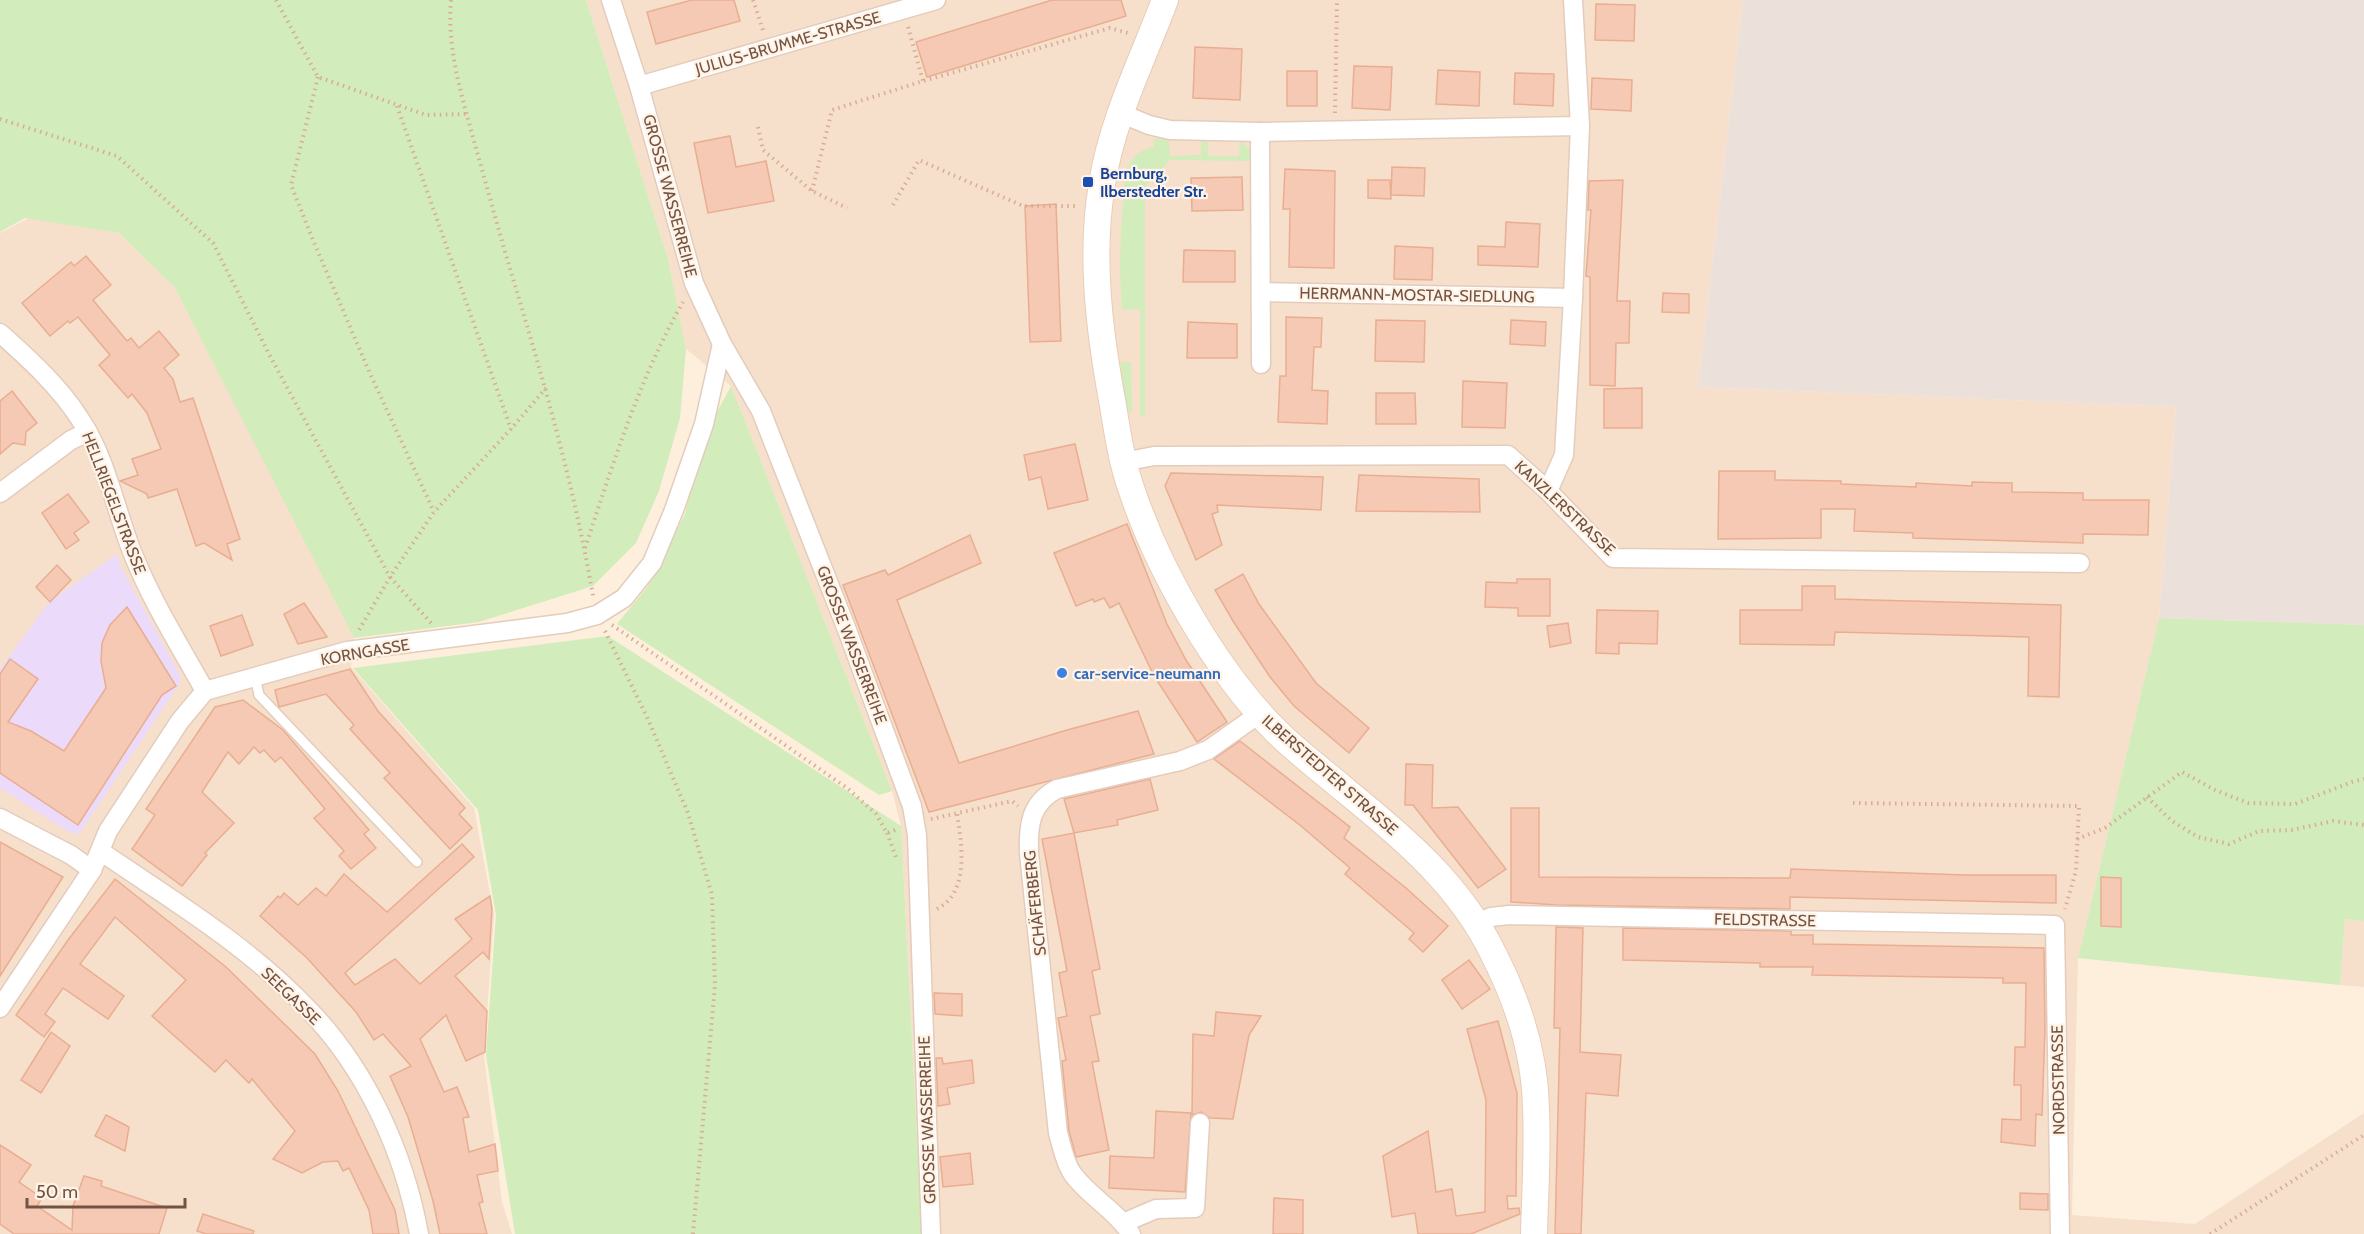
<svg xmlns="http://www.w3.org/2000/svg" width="2364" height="1234" font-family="Cabin,sans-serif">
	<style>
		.residential { fill: #f6e0cb }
		.industrial { fill: #ebe1da }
		.education { fill: #ecdafa }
		.green { fill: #d2ecbb }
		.building { fill: #f5c9b3; stroke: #e9ae92; stroke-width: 1.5 }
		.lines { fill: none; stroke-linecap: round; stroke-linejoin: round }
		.lane-casing { stroke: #e4ccbc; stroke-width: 12 }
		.street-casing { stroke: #e4ccbc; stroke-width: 21 }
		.secondary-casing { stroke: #e9ccb8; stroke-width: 28 }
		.path { stroke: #d9ac97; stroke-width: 4; stroke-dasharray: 1.5 4.5; stroke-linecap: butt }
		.lane { stroke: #fff; stroke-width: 9 }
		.street { stroke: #fff; stroke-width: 18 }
		.secondary { stroke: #fff; stroke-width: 26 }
		.transit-dot { fill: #1a4fb4; stroke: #fff3e5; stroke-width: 2 }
		.shop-dot { fill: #3f7fe0; stroke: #fff3e5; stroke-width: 2 }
		.labels { text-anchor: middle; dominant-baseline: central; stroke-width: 4.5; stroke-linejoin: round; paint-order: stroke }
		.street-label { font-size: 16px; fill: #745244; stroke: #fff3e5 }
		.transit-label { font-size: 16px; font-weight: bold; fill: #164399; stroke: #fff3e5; text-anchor: start }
		.shop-label { font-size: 16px; font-weight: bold; fill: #366cbe; stroke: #fff3e5; text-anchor: start }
	</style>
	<rect width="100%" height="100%" fill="#feefdd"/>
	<!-- residential -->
	<g class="residential">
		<polygon points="586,0 1743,0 1698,387 2176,407 2159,618 2078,958 2072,1215 2195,1224 2364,1113 2364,1234 922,1234 901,826 892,791 731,386 686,349 668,259"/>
		<polygon points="29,218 119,233 175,288 343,613 354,638 351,667 474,808 494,915 484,1056 502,1202 512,1234 0,1234 0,233"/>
		<polygon points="2345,919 2364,921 2364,987 2340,985"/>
	</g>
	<!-- industrial -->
	<polygon class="industrial" points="1743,0 2364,0 2364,625 2159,618 2176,407 1698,387"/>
	<!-- education -->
	<polygon class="education" points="117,554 121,567 180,675 180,683 79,834 71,833 0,788 0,669 49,602"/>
	<!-- green -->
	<g class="green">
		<polygon points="0,0 586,0 668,259 686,349 680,418 659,491 636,543 593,586 479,622 354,638 175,288 119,233 25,218 0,232"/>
		<path d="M 1153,139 L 1169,139 L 1170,156 L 1201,155 L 1201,139 L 1208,140 L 1208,156 L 1239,156 L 1240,140 L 1252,153 L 1252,161 L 1170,160 L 1145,186 L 1145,416 L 1140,416 L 1140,309 L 1122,310 C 1119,274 1120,239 1123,202 C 1124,191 1124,177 1129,166 C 1134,154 1142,149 1154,147 Z"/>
		<polygon points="1120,362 1131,362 1132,412 1127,412"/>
		<polygon points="731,386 892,791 879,795 617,624 648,586 685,514 703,438"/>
		<polygon points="2159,618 2364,625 2364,921 2345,919 2340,985 2078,958"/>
		<polygon points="608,636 901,826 922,1234 515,1234 486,1055 496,915 478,810 353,668"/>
	</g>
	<!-- building -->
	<g class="building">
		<polygon points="692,0 734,0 740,21 656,44 647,12"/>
		<polygon points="1052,0 1121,0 1126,16 927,77 916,42"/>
		<polygon points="1596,4 1635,5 1634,41 1595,40"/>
		<polygon points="1195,47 1242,49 1240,100 1193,98"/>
		<polygon points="1354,66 1392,67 1390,110 1352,108"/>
		<polygon points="1438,70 1480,72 1479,106 1436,104"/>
		<rect x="1287" y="71" width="30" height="35"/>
		<polygon points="1515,73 1554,74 1553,106 1514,104"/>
		<polygon points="1592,78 1632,80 1631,111 1591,109"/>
		<polygon points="730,136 736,167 766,161 774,201 708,213 694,143"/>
		<polygon points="1392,167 1425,168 1424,196 1391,195"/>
		<polygon points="1285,169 1335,171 1334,268 1289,267 1290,209 1283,209"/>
		<polygon points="1242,177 1243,210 1192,211 1191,178"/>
		<polygon points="1368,180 1390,180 1391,199 1368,198"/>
		<polygon points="1623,180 1617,301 1630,301 1629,343 1616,343 1615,386 1590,385 1590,277 1586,276 1591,210 1588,210 1589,181"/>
		<polygon points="1056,204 1061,341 1030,342 1025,206"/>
		<polygon points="1506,222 1540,224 1538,267 1478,265 1478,246 1505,247"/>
		<polygon points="1395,246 1433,248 1432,280 1394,279"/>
		<polygon points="1184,250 1235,251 1235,282 1183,282"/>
		<polygon points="86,256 111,285 93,300 127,341 131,338 139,348 159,331 179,355 164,368 173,379 180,402 193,398 240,539 227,544 232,560 204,543 196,546 177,489 148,498 147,494 120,481 138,475 132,459 161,449 147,413 132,394 128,398 99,365 110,355 78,317 70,323 68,321 50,336 22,303 71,262 74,266"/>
		<polygon points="1663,293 1689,294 1689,313 1662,312"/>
		<polygon points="1286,317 1322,318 1321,347 1314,347 1312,390 1328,391 1327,424 1278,422 1280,376 1286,376"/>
		<polygon points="1376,320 1425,321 1424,362 1375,361"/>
		<polygon points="1511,320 1546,322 1545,346 1510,344"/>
		<polygon points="1188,322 1237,324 1237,358 1187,358"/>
		<polygon points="1463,381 1507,383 1505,428 1462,427"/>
		<polygon points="1642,388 1642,428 1604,428 1604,389"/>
		<polygon points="12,391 37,423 26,432 25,445 13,443 0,454 0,401"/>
		<polygon points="1376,393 1415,393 1416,424 1376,424"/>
		<polygon points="1075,444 1088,500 1048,509 1041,477 1029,480 1024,455"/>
		<polygon points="1719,471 1775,471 1775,480 1841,481 1841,484 1916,487 1916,483 1972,486 1972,482 2012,483 2012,492 2083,493 2083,500 2149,500 2148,535 2083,534 2083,543 1913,538 1913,533 1854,531 1855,509 1821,509 1821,538 1718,539"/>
		<polygon points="1171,473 1323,477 1321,510 1217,505 1218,512 1212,514 1222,545 1196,560 1165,486"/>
		<polygon points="1359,475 1479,479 1480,512 1356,511"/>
		<polygon points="68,494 89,522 74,533 79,540 66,549 42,513"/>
		<polygon points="1127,524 1167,624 1186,660 1227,722 1197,742 1154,676 1119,603 1110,608 1104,598 1094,602 1093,599 1076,606 1054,553"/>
		<polygon points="970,535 981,563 897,600 959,763 1067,730 1138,711 1154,754 929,812 843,585 885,570 888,575"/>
		<polygon points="57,565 71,580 50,602 36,587"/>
		<polygon points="1243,574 1259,604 1316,683 1369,728 1349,753 1294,706 1270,677 1233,621 1215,590"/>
		<polygon points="1517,579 1550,579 1550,616 1518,616 1518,608 1485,607 1486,582 1517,583"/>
		<polygon points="1802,586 1835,586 1835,599 2061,605 2059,697 2028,696 2029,637 1835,632 1834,645 1740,644 1740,610 1802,610"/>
		<polygon points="304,603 327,637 298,644 284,614"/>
		<polygon points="127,607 176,686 162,695 78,825 0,773 0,674 10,659 38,679 8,722 31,731 64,751 106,688 101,661 102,643 110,625"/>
		<polygon points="1597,610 1658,611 1657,644 1619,643 1619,654 1596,653"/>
		<polygon points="242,615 253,645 221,656 210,626"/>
		<polygon points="1568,623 1571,643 1550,647 1547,626"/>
		<polygon points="350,669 378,711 465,808 459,814 472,828 450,849 384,778 390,773 350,729 354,725 326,694 279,707 275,690"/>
		<polygon points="243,700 283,730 369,830 364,834 376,848 351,869 339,856 344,851 314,818 325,809 281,757 275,762 264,750 260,753 254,747 239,764 228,752 202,792 234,823 205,853 207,855 182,886 132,849 155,815 146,809 215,707"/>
		<polygon points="1240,741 1350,827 1344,838 1406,888 1448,926 1423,952 1409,939 1414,933 1345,874 1350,868 1301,826 1214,759"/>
		<polygon points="1406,764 1433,765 1432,808 1458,807 1506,869 1478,888 1413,805 1405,805"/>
		<polygon points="1150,779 1158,810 1117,820 1118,825 1074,833 1064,799"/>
		<polygon points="1511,808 1539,808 1539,877 1790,878 1791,869 1966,875 2056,875 2056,903 1790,897 1790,909 1556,905 1511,902"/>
		<polygon points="1074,833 1100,969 1092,971 1100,1014 1090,1016 1099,1061 1092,1062 1109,1150 1076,1157 1069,1131 1062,1061 1066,1060 1058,1018 1067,1016 1059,973 1067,971 1042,839"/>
		<polygon points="0,842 63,877 0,976"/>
		<polygon points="462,844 474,857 345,973 355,985 395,959 420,984 472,939 455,919 490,896 492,909 489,959 483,952 455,976 487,1011 485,1052 466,1061 446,1015 420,1039 444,1092 457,1087 469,1117 463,1118 469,1152 495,1144 498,1171 477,1175 483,1202 479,1203 487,1234 440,1234 433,1201 408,1117 390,1076 411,1066 383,1034 374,1040 356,1012 335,989 307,958 260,916 278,896 280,898 284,893 298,905 316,888 326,896 344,874 387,912"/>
		<polygon points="2101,877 2121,878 2121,927 2101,926"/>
		<polygon points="115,879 226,967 315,1054 338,1091 395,1210 399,1234 373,1234 369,1210 349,1168 343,1171 338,1161 323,1162 302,1173 273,1159 295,1131 252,1079 249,1083 226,1060 215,1072 152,1016 186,980 115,917 80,964 124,996 108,1019 63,988 45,1014 55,1022 44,1037 16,1015 68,940"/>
		<polygon points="1556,927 1583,928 1580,1052 1621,1055 1618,1096 1586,1093 1581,1234 1555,1234 1560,1028 1554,1028"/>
		<polygon points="1623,928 1791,931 1791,935 1813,935 1813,944 2044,948 2045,1029 2042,1115 2036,1114 2035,1146 2001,1142 2002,1119 2021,1120 2021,1085 2014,1085 2015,1047 2025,1047 2026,983 2003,983 2003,978 1812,975 1813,967 1760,967 1760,963 1623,960"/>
		<polygon points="1469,960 1490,989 1462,1009 1442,980"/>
		<polygon points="934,993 962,994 962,1016 935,1014"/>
		<polygon points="1216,1012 1261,1016 1249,1035 1233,1119 1210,1118 1201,1112 1192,1115 1193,1034 1214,1036"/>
		<polygon points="1498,1021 1517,1093 1516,1196 1507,1196 1508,1209 1519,1208 1520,1214 1471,1234 1418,1234 1415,1213 1392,1217 1383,1156 1428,1131 1436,1192 1452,1189 1456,1216 1485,1212 1486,1100 1467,1029"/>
		<polygon points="51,1032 70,1046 41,1093 21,1080"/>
		<polygon points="936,1058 942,1058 943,1064 972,1060 974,1083 947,1088 950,1104 938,1106"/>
		<polygon points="1156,1111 1191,1113 1185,1192 1109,1188 1110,1156 1154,1158"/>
		<polygon points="106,1115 129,1127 125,1151 95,1136"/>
		<polygon points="0,1145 31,1165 19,1182 42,1198 37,1206 72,1230 73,1206 84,1176 102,1181 101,1186 167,1208 159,1234 14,1234 0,1224"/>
		<polygon points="970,1153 973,1184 943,1187 940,1157"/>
		<polygon points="2020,1193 2048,1194 2048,1210 2020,1209"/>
		<polygon points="1274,1198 1303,1200 1303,1234 1273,1234"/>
		<polygon points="203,1214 254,1231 253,1234 206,1234 197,1231"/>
	</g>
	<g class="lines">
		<defs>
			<polyline id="lane" points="255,676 259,695 417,862"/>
			<g id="street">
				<polyline points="611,0 639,86 694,283 722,344 761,411 847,630 912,806 917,835 931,1234"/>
				<polyline points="639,86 936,0"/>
				<polyline points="1120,113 1149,125 1170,130 1260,132 1580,126"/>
				<polyline points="1260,132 1261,364"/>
				<polyline points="1262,292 1573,298"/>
				<path d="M 0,333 C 29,359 59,386 80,419 C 107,459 115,510 133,554 C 152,602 180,646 205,691"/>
				<polyline points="1123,462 1154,456 1508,455 1548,491 1613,558 2080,563"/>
				<polyline points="1548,491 1564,455 1573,298 1580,126 1573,0"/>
				<polyline points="0,493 71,440 88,432"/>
				<polyline points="0,818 71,855 92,870"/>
				<path d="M 100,851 C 172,900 247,945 307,1008 C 366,1068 404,1152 419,1234"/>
				<polyline points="1477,923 1491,917 1509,915 2055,925 2060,1234"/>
				<polyline points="0,1008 92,870 108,831 180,721 205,691 347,651 567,623 597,615 624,598 652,563 674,510 704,424 722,344"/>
				<polyline points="1123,1223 1156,1209 1195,1208 1200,1123"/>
				<path d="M 1131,1234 C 1116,1210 1088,1196 1072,1173 C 1064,1161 1062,1146 1058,1133 L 1029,853 C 1028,826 1030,803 1057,789 L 1180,761 L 1208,750 L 1259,714"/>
			</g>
			<path id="secondary" d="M 1165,0 C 1142,61 1112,120 1102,184 C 1090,255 1099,329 1112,400 C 1117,429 1121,460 1131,488 C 1158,570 1216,671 1277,732 C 1298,753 1323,771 1346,791 C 1404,838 1461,886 1494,955 C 1518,1002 1535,1055 1536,1108 C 1538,1150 1535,1192 1534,1234"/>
		</defs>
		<!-- lane casing -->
		<use href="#lane" class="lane-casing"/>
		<!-- street casing -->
		<use href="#street" class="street-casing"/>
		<!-- secondary casing -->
		<use href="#secondary" class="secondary-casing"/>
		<!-- path -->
		<g class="path">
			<polyline points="276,0 318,77 426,115 467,114"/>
			<path d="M 451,0 C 447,47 460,89 472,134 C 483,173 494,213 505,252 C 539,365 573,479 593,596"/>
			<polyline points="753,0 763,30"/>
			<polyline points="908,27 923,81"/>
			<polyline points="318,77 291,185 313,240 368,369 434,512"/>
			<polyline points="397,106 511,429"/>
			<polyline points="1335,113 1337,0"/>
			<polyline points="0,119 117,156 213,243 270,356 390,577 359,630"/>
			<polyline points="758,127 763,150 812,191 847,208"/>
			<polyline points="812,191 832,110 923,81 1110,28 1128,33"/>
			<polyline points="893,205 919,160 1023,206 1078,206"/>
			<path d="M 585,548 C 613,464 639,379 683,302"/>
			<polyline points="431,623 390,577 434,512 511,429 546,388"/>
			<polyline points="612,625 847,788 876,814 887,833 898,829"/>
			<polyline points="605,631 647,717 688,813 712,895 715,985 693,1234"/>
			<polyline points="2147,797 2172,821 2198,837 2229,844 2259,831 2292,830 2333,821 2364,825"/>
			<polyline points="1853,803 2079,806 2076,871 2065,909"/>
			<polyline points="931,819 1012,801 1018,806"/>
			<polyline points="887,833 897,860"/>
			<polyline points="2077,839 2105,828 2182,772 2215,790 2248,803 2295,804 2352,782 2364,779"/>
			<path d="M 937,909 C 971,891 961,843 957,812"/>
			<polyline points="2210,1234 2364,1135"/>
		</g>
		<!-- lane -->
		<use href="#lane" class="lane"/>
		<!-- street -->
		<use href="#street" class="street"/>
		<!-- secondary -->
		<use href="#secondary" class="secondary"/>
	</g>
	<!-- markers -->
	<rect class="transit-dot" x="1082" y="176" width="12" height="12" rx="3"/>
	<circle class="shop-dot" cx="1062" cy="673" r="6"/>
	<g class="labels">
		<!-- street labels -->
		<g class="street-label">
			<text transform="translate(788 43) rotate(-16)">JULIUS-BRUMME-STRASSE</text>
			<text transform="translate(670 196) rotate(75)">GROSSE WASSERREIHE</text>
			<text transform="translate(1417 295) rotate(1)">HERRMANN-MOSTAR-SIEDLUNG</text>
			<text transform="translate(114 503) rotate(69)">HELLRIEGELSTRASSE</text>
			<text transform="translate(1565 508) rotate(43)">KANZLERSTRASSE</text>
			<text transform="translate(852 645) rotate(69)">GROSSE WASSERREIHE</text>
			<text transform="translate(365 652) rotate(-10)">KORNGASSE</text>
			<text transform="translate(1330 775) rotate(41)">ILBERSTEDTER STRASSE</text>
			<text transform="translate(1035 903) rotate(-96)">SCHÄFERBERG</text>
			<text transform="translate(1765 920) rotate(1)">FELDSTRASSE</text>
			<text transform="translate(291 996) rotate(44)">SEEGASSE</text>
			<text transform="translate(2058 1080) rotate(-91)">NORDSTRASSE</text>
			<text transform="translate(927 1120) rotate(-92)">GROSSE WASSERREIHE</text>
		</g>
		<!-- transit labels -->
		<g class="transit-label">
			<text x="1100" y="173">Bernburg,<tspan x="1100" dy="18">Ilberstedter Str.</tspan></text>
		</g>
		<!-- shop labels -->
		<g class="shop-label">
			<text x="1074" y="673">car-service-neumann</text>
		</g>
	</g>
	<!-- scale -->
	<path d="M27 1198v9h158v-9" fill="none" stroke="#745244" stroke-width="3"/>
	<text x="36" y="1198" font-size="18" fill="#745244" stroke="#fff3e5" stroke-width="4.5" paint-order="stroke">50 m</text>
</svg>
